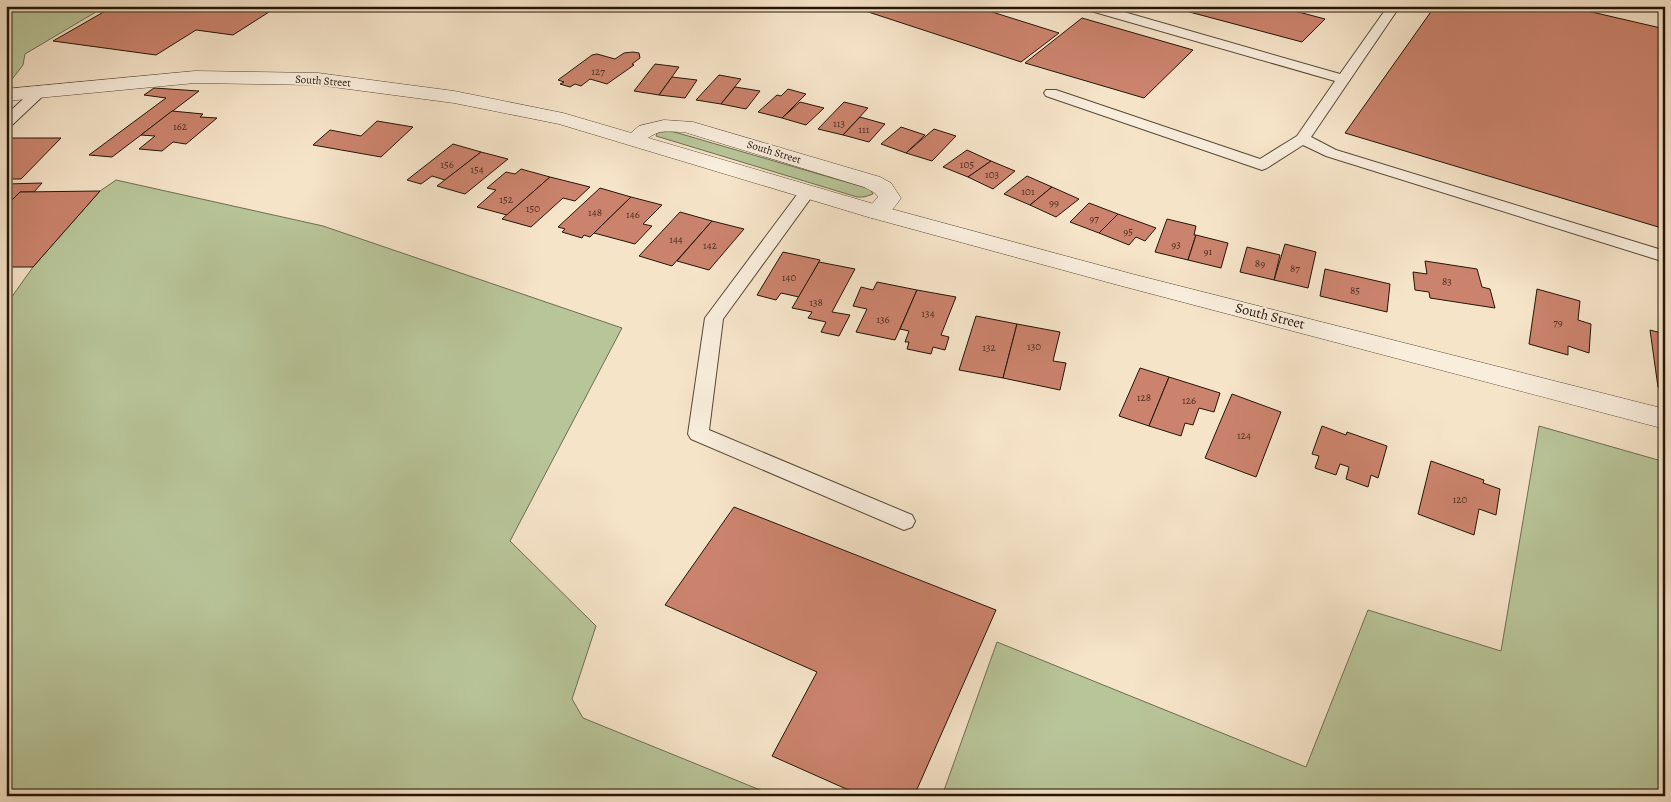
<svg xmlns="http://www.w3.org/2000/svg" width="1671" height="802" font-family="Alegreya,serif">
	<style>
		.green { fill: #b8c599; stroke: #6e6d50 }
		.building { fill: #cb836d; stroke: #241506 }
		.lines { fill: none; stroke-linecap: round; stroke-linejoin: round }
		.service-casing { stroke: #584937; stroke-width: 2 }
		.minor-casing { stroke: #584937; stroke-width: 1 }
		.tertiary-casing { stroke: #584937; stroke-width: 1 }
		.service { fill: #f9eddc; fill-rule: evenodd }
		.minor { fill: #f9eddc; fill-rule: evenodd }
		.tertiary { fill: #f9eddc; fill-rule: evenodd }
		.labels { text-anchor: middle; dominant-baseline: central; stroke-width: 4; stroke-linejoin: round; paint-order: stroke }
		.number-label { font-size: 11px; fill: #4e3020 }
		.far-street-label { font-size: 11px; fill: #241506; stroke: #f9eddc }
		.street-label { font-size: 14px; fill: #241506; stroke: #f9eddc }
	</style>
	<rect width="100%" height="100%" fill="#f6e4c9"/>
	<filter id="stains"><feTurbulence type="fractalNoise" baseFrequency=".004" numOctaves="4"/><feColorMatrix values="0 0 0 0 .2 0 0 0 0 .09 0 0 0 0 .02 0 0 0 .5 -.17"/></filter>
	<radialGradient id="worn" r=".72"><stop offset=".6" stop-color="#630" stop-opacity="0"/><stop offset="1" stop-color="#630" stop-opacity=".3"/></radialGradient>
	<!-- green -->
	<g class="green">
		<polygon points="6,6 106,6 25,54 23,65 6,87"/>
		<polygon points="663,131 671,131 870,189 873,194 864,197 857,197 656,136 657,133"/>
		<polygon points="116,180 323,226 622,328 510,541 596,626 572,699 583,718 775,796 6,796 6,305 33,267 100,191"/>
		<polygon points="1539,426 1665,462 1665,796 942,796 997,642 1306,767 1368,610 1501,651"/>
	</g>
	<!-- building -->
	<g class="building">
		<polygon points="114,6 231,6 269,12 233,35 196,30 156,55 53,41"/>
		<polygon points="850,6 973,6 1059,33 1021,62"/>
		<polygon points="1167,6 1276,6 1325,19 1302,42"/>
		<polygon points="1435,6 1566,6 1665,29 1665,229 1345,133"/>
		<polygon points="1082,18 1193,50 1144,98 1025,63"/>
		<polygon points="633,52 639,53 640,58 632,64 634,65 607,84 590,79 581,86 575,84 570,87 560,84 564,82 558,80 592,55 597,54 615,59 624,53"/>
		<polygon points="655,64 679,67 659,95 634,91"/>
		<polygon points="719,75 741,79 721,104 696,100"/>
		<polygon points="672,77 697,80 685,98 659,95"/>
		<polygon points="735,87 760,91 746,109 721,104"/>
		<polygon points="154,88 199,91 112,157 89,155 166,98 144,95"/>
		<polygon points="788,89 806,94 782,118 758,112 777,95 781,96"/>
		<polygon points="800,102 824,108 806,125 782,118"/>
		<polygon points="844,102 868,108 843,135 818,129"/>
		<polygon points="172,111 203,114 200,117 217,118 186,144 173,142 162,151 139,149 155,136 141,135"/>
		<polygon points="860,117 885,124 869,142 843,135"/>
		<polygon points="377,121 413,127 381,157 313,145 330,130 361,136"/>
		<polygon points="901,127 925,135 906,153 881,144"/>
		<polygon points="934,129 956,136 932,161 906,153"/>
		<polygon points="6,138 61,138 21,179 6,179"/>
		<polygon points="453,144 481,152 445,180 432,176 421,184 407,180"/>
		<polygon points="967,150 991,161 968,177 943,167"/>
		<polygon points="481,152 508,159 465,194 437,186"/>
		<polygon points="991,161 1015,171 993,189 968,177"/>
		<polygon points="521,169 550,177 507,215 477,207 496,190 487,188 506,172 515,174"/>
		<polygon points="1027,176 1052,187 1030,205 1004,194"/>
		<polygon points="550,177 590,187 575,201 563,198 531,227 502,219"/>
		<polygon points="42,183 34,192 20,192 6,206 6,184"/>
		<polygon points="1052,187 1079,199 1056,217 1030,205"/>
		<polygon points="600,188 631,197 590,237 584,235 582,238 562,232 565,229 558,227"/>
		<polygon points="100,191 33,267 6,267 6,206 20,192"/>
		<polygon points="631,197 662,205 643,224 652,226 635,244 594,233"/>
		<polygon points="1089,203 1118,214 1099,233 1070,222"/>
		<polygon points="680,212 712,221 672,266 639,256"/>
		<polygon points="1118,214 1156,228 1145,241 1136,237 1129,245 1099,233"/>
		<polygon points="1167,219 1196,226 1194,235 1196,235 1188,260 1155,252"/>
		<polygon points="712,221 744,229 709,270 677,261"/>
		<polygon points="1196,235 1228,243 1221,268 1188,260"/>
		<polygon points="1285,244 1316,252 1308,288 1274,280"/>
		<polygon points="1247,247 1280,255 1274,280 1240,272"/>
		<polygon points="783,252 820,260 799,297 781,293 776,300 757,295"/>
		<polygon points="1425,261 1477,269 1482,287 1490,289 1495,308 1430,298 1429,292 1415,290 1413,272 1427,274"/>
		<polygon points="819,262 855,269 832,312 850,315 839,336 821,332 826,322 808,318 812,312 792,308"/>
		<polygon points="1325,269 1390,284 1387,312 1320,296"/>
		<polygon points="877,282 917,290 895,340 856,332 867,309 853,306 861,287 873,290"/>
		<polygon points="1537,289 1580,301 1578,320 1591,324 1589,353 1568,346 1568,355 1529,344"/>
		<polygon points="917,290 956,297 941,335 949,337 945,350 933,347 931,354 907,349 909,342 905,342 909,331 900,329"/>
		<polygon points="976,316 1017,324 1003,378 959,370"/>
		<polygon points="1017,324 1060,332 1053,361 1066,363 1060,390 1003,378"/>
		<polygon points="1650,330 1665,334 1665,388 1658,387"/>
		<polygon points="1140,368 1169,377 1149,426 1119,416"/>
		<polygon points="1169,377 1220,393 1214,412 1199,408 1193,425 1185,423 1181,436 1149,426"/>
		<polygon points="1232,394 1281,412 1256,477 1205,458"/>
		<polygon points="1322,426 1346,435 1347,432 1387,446 1378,478 1371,475 1368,487 1346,479 1349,467 1340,464 1336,475 1315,468 1319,456 1312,454"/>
		<polygon points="1431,461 1484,480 1483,483 1500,489 1496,515 1479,509 1474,535 1418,514"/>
		<polygon points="734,507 996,610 914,796 862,796 772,756 817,672 665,605"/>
	</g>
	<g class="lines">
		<defs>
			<g id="service">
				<polygon points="1082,6 1103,6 1340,74 1388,6 1400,6 1311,137 1336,150 1665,251 1665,262 1326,156 1303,145 1267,168 1262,170 1046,96 1044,93 1046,90 1056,90 1260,159 1297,136 1335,81 1084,9"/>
				<polygon points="40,87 47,91 45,94 11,126 6,127 6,115 35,88"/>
				<polygon points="808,186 814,188 816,191 723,319 709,430 912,515 915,521 912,527 904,530 691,439 688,434 705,318 802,188"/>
			</g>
			<path id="minor" d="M 664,120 L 693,122 L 880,177 L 891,183 L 901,198 C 893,210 884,221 868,217 L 865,212 L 878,197 L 875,193 L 864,187 L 684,132 C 677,132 668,131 660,132 C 646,136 642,147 627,143 L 624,139 L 639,126 Z"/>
			<polygon id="tertiary" points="195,71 318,73 454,91 563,113 884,207 1132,274 1665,409 1665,429 1118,285 868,217 559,124 454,103 318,85 195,83 6,101 6,89"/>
		</defs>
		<!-- service casing -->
		<use href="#service" class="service-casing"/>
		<!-- minor casing -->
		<use href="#minor" class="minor-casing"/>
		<!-- tertiary casing -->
		<use href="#tertiary" class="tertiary-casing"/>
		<!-- service -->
		<use href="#service" class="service"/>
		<!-- minor -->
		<use href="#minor" class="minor"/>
		<!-- tertiary -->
		<use href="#tertiary" class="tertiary"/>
	</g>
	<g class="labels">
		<!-- number labels -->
		<g class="number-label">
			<text x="598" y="71">127</text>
			<text x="839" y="123">113</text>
			<text x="180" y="126">162</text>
			<text x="864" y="129">111</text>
			<text x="447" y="164">156</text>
			<text x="967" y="164">105</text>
			<text x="477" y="169">154</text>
			<text x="992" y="174">103</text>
			<text x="1028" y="191">101</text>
			<text x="506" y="199">152</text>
			<text x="1054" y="202">99</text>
			<text x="533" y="208">150</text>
			<text x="595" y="212">148</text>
			<text x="633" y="214">146</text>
			<text x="1094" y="218">97</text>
			<text x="1128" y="231">95</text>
			<text x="676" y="239">144</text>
			<text x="1176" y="244">93</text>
			<text x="710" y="245">142</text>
			<text x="1208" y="251">91</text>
			<text x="1260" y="263">89</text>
			<text x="1295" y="268">87</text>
			<text x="789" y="277">140</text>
			<text x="1447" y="281">83</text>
			<text x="1355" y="290">85</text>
			<text x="816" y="302">138</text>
			<text x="928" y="313">134</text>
			<text x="883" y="319">136</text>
			<text x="1558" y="322">79</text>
			<text x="1034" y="346">130</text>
			<text x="989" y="347">132</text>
			<text x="1144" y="397">128</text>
			<text x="1189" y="400">126</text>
			<text x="1244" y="435">124</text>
			<text x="1460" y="499">120</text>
		</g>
		<!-- far-street labels -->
		<g class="far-street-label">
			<text transform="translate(323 81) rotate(4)">South Street</text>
			<text transform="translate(774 152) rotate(17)">South Street</text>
		</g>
		<!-- street labels -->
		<g class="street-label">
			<text transform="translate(1270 316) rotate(14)">South Street</text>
		</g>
	</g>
	<!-- margin -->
	<rect width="1671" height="802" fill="none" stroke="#f6e4c9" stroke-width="25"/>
	<rect x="8" y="8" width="1656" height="787" fill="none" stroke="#241506" stroke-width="2.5"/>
	<rect x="12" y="12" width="1646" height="777" fill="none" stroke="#241506"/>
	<rect width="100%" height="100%" filter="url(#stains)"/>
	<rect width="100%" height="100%" fill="url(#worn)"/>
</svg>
